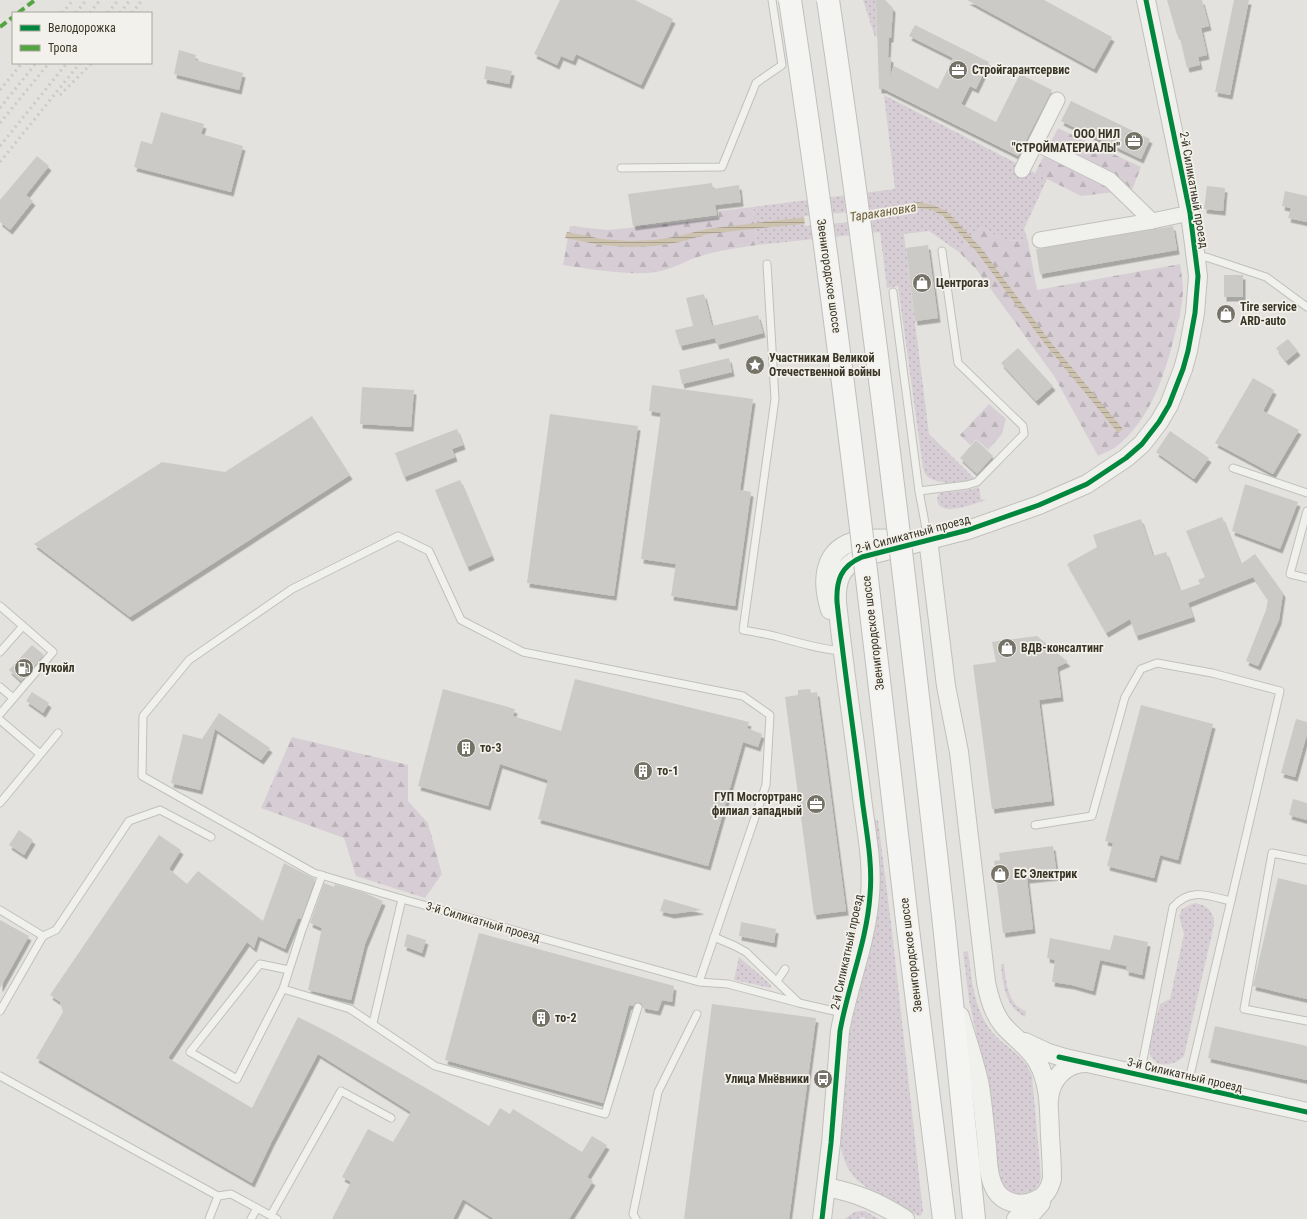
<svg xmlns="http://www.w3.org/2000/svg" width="1307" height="1219" font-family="'Roboto Condensed',sans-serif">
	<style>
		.grass { fill: url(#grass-dots) }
		.forest { fill: url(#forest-firs) }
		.water { fill: url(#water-rules) }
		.pier { fill: #e3e2de }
		.building { fill: #cbcac6; filter: url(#shadow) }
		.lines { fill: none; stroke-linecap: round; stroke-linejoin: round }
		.service-casing { stroke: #c1c0bc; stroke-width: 9 }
		.minor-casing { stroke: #c1c0bc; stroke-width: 17 }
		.tertiary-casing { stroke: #c1c0bc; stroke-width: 20 }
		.primary-casing { stroke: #c0bfbb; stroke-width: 24 }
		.service { stroke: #f0f0ed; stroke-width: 7 }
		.minor { stroke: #f0f0ed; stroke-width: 15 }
		.tertiary { stroke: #f0f0ed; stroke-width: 18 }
		.primary { stroke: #f4f4f2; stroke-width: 22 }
		.rail { stroke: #cbcac6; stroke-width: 3; stroke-dasharray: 2 4; stroke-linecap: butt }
		.primary-bridge-casing { stroke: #c0bfbb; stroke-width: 24; stroke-linecap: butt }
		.primary-bridge { stroke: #f4f4f2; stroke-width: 22 }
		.quiet { stroke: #54a542; stroke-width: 4; stroke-dasharray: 8 4; stroke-linecap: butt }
		.cycleway-casing { stroke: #f3f1eb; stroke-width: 8 }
		.cycleway { stroke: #00873e; stroke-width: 5 }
		.labels { text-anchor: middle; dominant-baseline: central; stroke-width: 3.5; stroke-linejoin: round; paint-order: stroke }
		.poi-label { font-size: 12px; font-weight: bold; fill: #3a3627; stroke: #f3f1eb; text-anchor: start }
		.street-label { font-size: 12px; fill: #3a3627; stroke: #f3f1eb }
		.water-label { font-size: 13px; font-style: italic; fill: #6a5b35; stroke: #f3f1eb }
	</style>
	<defs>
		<pattern id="grass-dots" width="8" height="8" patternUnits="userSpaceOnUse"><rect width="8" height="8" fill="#d7ced5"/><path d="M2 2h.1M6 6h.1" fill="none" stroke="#b9b2b7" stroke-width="1.8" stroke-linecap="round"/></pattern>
		<pattern id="forest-firs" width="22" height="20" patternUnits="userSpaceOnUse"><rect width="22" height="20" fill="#d7ced5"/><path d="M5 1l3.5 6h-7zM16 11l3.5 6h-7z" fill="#b9b2b7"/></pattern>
		<pattern id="water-rules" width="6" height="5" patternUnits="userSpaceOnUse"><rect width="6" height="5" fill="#ccc2ae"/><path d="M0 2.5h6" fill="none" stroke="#a79e8e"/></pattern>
		<filter id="shadow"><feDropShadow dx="2.5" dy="4.5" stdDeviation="0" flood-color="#0004"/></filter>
	</defs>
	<rect width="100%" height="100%" fill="#e3e2de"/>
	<!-- grass -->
	<g class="grass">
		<polygon points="863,0 876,0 877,36 875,37"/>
		<path d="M 884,95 L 1047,179 L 1024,229 L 1028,241 L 1003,240 L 982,227 L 959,252 L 929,231 L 904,234 L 929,434 L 974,478 C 965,485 936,485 927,476 C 925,474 924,471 923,468 L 898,286 L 887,288 L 880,232 L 757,245 L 753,207 L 895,189 Z"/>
		<path d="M 979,487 L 981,499 L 986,500 C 976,503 947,515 939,505 C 936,501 937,497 940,493 L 968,490 Z"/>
		<path d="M 873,820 L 878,820 L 892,931 L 923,1212 L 920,1216 C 911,1214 901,1206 893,1202 C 862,1185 846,1180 840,1142 L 849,1032 L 869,953 L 876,917 Z"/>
		<path d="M 1195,903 C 1207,905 1215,912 1214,925 L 1184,1056 C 1177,1064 1160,1069 1152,1058 C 1149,1054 1149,1048 1150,1043 L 1160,1004 L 1170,999 L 1184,934 L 1179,916 L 1182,909 L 1188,906 Z"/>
		<path d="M 968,951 C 972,980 973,1009 993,1033 C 1007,1049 1024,1054 1032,1076 L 1041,1177 C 1038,1191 1029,1194 1016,1197 L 999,1184 L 982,1060 L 969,1000 L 963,952 Z"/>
		<polygon points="739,957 770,984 771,988 734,980"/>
		<path d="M 1001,964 L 1004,964 C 1006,980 1007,1005 1026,1011 L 1025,1017 C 1005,1006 1003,985 1001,964 Z"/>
		<polygon points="860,1211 865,1211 879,1219 868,1219 863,1217 857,1219 845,1219 854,1212"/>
	</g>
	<!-- forest -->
	<g class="forest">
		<polygon points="1058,128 1141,167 1132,190 1081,196 1035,173"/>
		<path d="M 753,207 L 757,245 C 738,248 719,250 701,256 C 687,260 674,268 661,271 C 634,277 591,269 563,265 L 570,226 L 608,230 L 719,218 L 719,211 Z"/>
		<path d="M 982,227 L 1003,240 L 1028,241 L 1037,290 L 1180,264 C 1181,272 1183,281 1183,289 C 1183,304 1179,319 1175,334 C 1165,374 1151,419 1117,446 C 1112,450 1104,453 1098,456 L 1054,376 L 976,269 L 959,252 Z"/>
		<polygon points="989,404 1006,419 1002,434 988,450 976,439 970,445 960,435"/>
		<polygon points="292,737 408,765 408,801 428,823 442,874 425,898 356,876 344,838 261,808"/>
	</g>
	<!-- water -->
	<polygon class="water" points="918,202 933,205 946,211 958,223 981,248 1049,340 1123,429 1118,433 1045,344 976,251 943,216 932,210 918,208 873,218 780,226 708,234 680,242 656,246 629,247 601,245 565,238 567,232 602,239 629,241 655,240 679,236 707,229 779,220 872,212"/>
	<!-- pier -->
	<polygon class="pier" points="874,210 875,220 805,226 804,216"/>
	<!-- building -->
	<g class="building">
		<polygon points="560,0 635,0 673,19 641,85 576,54 573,61 561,56 557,65 534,54"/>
		<polygon points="876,0 885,0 893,8 891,38 889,38 888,57 891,58 890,76 894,66 938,89 953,58 909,36 915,25 989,62 976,89 970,86 961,104 996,122 1020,74 1052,90 1018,156 884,89 879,89"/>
		<polygon points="967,0 1044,0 1112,37 1094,69"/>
		<polygon points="1167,0 1202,0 1209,26 1201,28 1207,55 1198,57 1200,65 1187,68 1179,34 1177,35"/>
		<polygon points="1234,0 1249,0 1230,95 1215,92"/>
		<polygon points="179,50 196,55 195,60 243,73 239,90 174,74"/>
		<polygon points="486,66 512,71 509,84 484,79"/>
		<polygon points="1071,101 1150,139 1141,159 1061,121"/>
		<polygon points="161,112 204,124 201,134 243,146 231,192 134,167 141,141 152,144"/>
		<polygon points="37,156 49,166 26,195 33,201 10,230 0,222 0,200"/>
		<polygon points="712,183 713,189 739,185 741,202 715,205 717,215 633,226 628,194"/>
		<polygon points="1207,186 1225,188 1223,211 1204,209"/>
		<polygon points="1285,191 1307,196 1307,222 1288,218 1291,208 1282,206"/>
		<polygon points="1173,226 1177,250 1040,274 1036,249"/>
		<polygon points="928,245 938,318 915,321 906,248"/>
		<rect x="1224" y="275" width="19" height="22"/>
		<polygon points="704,294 712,326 758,315 763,333 717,345 715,338 680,346 675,330 693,326 686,298"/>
		<polygon points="1288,339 1298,351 1286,361 1276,348"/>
		<polygon points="1018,348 1053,386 1036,401 1001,363"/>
		<polygon points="729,358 732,372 682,384 679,370"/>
		<polygon points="1253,378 1274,390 1263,411 1299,430 1273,474 1215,443"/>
		<polygon points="652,385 753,399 740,490 751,492 735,606 671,596 676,564 641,559 661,413 649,411"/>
		<polygon points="362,387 414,390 411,427 360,424"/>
		<polygon points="550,414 638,426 614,596 527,583"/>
		<polygon points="312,416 350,475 130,617 34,544 162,462 225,472"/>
		<polygon points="457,429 463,445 452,449 455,457 404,477 395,453"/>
		<polygon points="1170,431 1209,458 1194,479 1156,452"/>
		<polygon points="976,440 993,456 977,474 960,458"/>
		<polygon points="460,480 492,556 467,567 435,490"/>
		<polygon points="1245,484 1298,502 1280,549 1232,531"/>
		<polygon points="1222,517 1241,564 1255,554 1283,593 1279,620 1258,666 1246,661 1266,610 1268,599 1253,577 1188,603 1193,617 1136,636 1130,619 1106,633 1067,564 1097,547 1093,535 1141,519 1153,556 1166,552 1180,591 1200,584 1198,580 1205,577 1186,531"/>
		<polygon points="1037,636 1068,662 1057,667 1061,697 1039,700 1052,801 992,809 973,665 996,662 992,642"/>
		<polygon points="32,645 44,655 21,681 9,670"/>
		<polygon points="575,679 749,722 747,728 762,734 758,747 743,742 708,866 538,819 548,780 500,764 488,806 418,786 443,689 515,709 513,716 561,731"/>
		<polygon points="810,689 811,693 817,692 846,911 814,915 785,697 798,695 798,690"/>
		<polygon points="32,692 49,703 43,713 26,701"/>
		<polygon points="1141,705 1213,724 1178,860 1160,855 1154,878 1107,866 1113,843 1105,841"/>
		<polygon points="219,713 270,748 261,760 215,729 200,790 171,783 183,734 202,739"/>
		<polygon points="1296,719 1307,722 1307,734 1295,777 1281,773"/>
		<polygon points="1293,799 1307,803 1307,820 1289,815"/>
		<polygon points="19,830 33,840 24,855 9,845"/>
		<polygon points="159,835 181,850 169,869 187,884 198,871 263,921 284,863 315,879 301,919 298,918 285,949 258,936 254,948 247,942 168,1058 252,1108 298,1017 332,1034 438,1095 489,1126 500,1108 510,1114 513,1109 582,1152 592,1136 607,1145 587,1177 593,1181 569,1219 494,1219 463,1199 453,1219 332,1219 351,1182 342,1177 368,1129 393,1142 411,1112 318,1054 272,1141 252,1183 36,1058 63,1012 60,1002 50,995"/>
		<polygon points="1053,846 1057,876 1027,879 1033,929 1003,933 994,861 1000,860 999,853"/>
		<polygon points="1278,878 1307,885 1307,999 1253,986"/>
		<polygon points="324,883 334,887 335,884 365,893 383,901 365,944 351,1000 308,990 322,928 310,923"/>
		<polygon points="664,899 702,910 672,914 660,911"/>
		<polygon points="0,920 29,936 0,988"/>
		<polygon points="741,922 776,929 774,943 739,936"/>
		<polygon points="479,933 674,986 672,1002 662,1000 658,1011 643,1008 642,1004 639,1002 635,1003 633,1006 629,1005 603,1103 445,1060"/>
		<polygon points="407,934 426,940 422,953 404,946"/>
		<polygon points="1114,935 1148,942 1142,975 1126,971 1127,966 1100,960 1093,991 1072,985 1052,982 1055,960 1047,958 1050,938 1110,950"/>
		<polygon points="712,1004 816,1018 789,1219 684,1219"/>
		<polygon points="1215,1026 1307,1046 1307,1080 1208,1058"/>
	</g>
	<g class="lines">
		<defs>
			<g id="service">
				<polyline points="621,168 722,167 756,83 782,65 772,0"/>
				<polyline points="1196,255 1209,258 1266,277 1307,307"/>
				<path d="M 767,264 L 775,399 L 743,630 C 755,632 767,634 778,637 C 799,643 820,649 842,651"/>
				<polyline points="893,292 919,491"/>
				<polyline points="1233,468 1307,493"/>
				<polyline points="1307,511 1290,574 1307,578"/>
				<polyline points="928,539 919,491 967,485 977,482 1024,434 1023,426 958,363 942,251"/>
				<polyline points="0,606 53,652 0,714"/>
				<polyline points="0,652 23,626"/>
				<polyline points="0,687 13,698"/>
				<polyline points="0,720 40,754"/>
				<polyline points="0,803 58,733"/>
				<polyline points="1035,825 1092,816 1125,697 1141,669 1157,663 1212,673 1280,691 1188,1084"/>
				<polyline points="1307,860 1272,853 1244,1009 1307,1021"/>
				<polyline points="0,910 43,936 56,930 129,821 160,810 211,837"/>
				<polyline points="714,937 735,946 746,952 798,1002"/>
				<polyline points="289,970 260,964 190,1052 237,1079 283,989 302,930 322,875"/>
				<polyline points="777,981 785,969"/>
				<polyline points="699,982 766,785 770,715 743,696 523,652 461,620 429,551 398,536 292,589 189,660 143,716 142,776 314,873 402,899 699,982 728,984 799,1003 843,1013"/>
				<polyline points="283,989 350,1009 435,1066 605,1114 638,1007"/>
				<polyline points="0,1011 43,936"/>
				<polyline points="373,1023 402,899"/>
				<path d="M 1140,1075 L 1173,907 C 1190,887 1208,896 1231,901"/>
				<polyline points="0,1076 218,1196 231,1194 277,1219"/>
				<polyline points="271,1215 341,1091 391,1118"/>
				<polyline points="209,1219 218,1196"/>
				<polyline points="251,1219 257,1208"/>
				<polyline points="636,1219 633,1214 658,1092 697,1014"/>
			</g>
			<g id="minor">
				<polyline points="1036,143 1110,180 1152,221"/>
				<polyline points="1022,170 1057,100"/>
				<polyline points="1040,240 1152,221 1190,213"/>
			</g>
			<g id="tertiary">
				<path d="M 928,539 L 946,686 L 959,752 L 986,982 C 989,997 993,1013 1003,1025 C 1014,1038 1028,1046 1037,1061 C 1050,1083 1049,1111 1050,1136 C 1051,1150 1052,1165 1052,1179 C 1049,1190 1045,1197 1034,1201 C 1021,1207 1004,1203 996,1191 C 988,1178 988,1161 987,1147 C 985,1127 983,1106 980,1086 C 975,1062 967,1039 960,1016"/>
				<path d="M 830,610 C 821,581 822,549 858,540 C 872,537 889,539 904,539"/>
				<polyline points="1025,1042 1046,1052 1065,1058 1307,1112"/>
				<path d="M 1049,1100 C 1050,1080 1065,1063 1086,1063"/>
				<path d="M 826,1187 C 857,1193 878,1202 905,1219"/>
				<path d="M 822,1219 L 831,1143 L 840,1031 C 848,986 867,941 870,895 C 873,863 866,830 862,798 C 854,733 844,668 837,602 C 836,580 841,566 862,557 L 968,530 L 1039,505 L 1087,484 L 1126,458 L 1142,444 L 1159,422 L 1169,405 L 1183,369 L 1188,351 L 1195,313 L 1198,276 L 1190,213 L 1146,0"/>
				<polyline points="1016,1219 1033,1212 1041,1203"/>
			</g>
			<g id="primary">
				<polyline points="944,924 974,1219"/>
				<polyline points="908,929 944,1219"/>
			</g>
		</defs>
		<!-- service casing -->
		<use href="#service" class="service-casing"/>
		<!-- minor casing -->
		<use href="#minor" class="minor-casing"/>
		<!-- tertiary casing -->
		<use href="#tertiary" class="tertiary-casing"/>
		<!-- primary casing -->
		<use href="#primary" class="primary-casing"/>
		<!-- service -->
		<use href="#service" class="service"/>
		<!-- minor -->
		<use href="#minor" class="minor"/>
		<!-- tertiary -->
		<use href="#tertiary" class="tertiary"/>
		<!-- primary -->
		<use href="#primary" class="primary"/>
		<!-- rail -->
		<g class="rail">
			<polyline points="62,13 73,0"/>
			<polyline points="76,13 86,0"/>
			<polyline points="90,13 100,0"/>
			<polyline points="108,13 118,0"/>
			<polyline points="120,13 130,0"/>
			<polyline points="132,13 142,0"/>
			<polyline points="0,90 22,63"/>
			<polyline points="60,95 92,63"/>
			<polyline points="0,108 36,63"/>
			<polyline points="0,123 49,63"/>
			<polyline points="0,146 67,63"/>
			<polyline points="0,162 80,63"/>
		</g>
		<defs>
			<g id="primary-bridge">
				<path d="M 790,0 C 837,309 872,619 908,929"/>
				<path d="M 828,0 C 874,307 909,615 944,924"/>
			</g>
		</defs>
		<!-- primary-bridge casing -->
		<use href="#primary-bridge" class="primary-bridge-casing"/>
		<!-- primary-bridge -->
		<use href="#primary-bridge" class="primary-bridge"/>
		<!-- quiet -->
		<g class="quiet">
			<polyline points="18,13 35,0"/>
			<polyline points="0,27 13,17"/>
		</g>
		<defs>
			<g id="cycleway">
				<polyline points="1059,1057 1307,1112"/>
				<path d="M 822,1219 L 831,1143 L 840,1031 C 848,986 867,941 870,895 C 873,863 866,830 862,798 C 854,733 844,668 837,602 C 836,580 841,566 862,557 L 968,530 L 1039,505 L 1087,484 L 1126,458 L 1142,444 L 1159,422 L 1169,405 L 1183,369 L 1188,351 L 1195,313 L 1198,276 L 1190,213 L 1146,0"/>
			</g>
		</defs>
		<!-- cycleway casing -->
		<use href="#cycleway" class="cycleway-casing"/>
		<!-- cycleway -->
		<use href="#cycleway" class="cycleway"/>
	</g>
	<!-- icons -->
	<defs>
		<symbol id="office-disc" viewBox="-11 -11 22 22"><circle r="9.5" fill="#757267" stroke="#f3f1eb"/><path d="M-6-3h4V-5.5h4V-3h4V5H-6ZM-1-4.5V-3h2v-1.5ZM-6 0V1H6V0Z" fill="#fff"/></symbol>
		<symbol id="shop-disc" viewBox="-11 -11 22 22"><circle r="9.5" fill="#757267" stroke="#f3f1eb"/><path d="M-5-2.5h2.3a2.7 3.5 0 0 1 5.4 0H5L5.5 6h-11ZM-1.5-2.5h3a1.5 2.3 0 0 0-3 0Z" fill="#fff"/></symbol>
		<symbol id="sight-disc" viewBox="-11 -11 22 22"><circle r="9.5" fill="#757267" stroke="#f3f1eb"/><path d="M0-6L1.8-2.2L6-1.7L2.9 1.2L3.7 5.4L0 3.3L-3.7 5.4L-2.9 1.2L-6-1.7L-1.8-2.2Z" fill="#fff"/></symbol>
		<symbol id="fuel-disc" viewBox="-11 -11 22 22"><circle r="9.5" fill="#757267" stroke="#f3f1eb"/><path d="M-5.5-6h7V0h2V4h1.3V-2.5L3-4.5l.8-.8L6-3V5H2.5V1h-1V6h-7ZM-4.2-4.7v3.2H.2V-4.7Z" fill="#fff"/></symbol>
		<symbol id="building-disc" viewBox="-11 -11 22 22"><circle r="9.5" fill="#757267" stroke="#f3f1eb"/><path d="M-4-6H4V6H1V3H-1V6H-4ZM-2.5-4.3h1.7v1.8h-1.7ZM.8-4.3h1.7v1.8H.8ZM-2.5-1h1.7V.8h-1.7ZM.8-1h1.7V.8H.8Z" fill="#fff"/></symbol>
		<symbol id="bus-disc" viewBox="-11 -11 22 22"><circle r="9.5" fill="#757267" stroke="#f3f1eb"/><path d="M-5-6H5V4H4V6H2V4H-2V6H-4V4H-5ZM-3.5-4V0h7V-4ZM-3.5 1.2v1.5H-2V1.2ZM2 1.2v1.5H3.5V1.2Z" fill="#fff"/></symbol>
	</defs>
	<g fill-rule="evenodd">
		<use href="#office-disc" x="947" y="59" width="22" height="22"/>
		<use href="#office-disc" x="1123" y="130" width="22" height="22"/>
		<use href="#shop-disc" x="911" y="272" width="22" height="22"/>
		<use href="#shop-disc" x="1215" y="303" width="22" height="22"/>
		<use href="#sight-disc" x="744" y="354" width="22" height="22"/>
		<use href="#shop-disc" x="996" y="637" width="22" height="22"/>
		<use href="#fuel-disc" x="13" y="657" width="22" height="22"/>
		<use href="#building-disc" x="455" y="737" width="22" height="22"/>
		<use href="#building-disc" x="632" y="760" width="22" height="22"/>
		<use href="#office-disc" x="805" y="793" width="22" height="22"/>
		<use href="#shop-disc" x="989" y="863" width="22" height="22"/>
		<use href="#building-disc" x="530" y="1007" width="22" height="22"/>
		<use href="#bus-disc" x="812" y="1068" width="22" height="22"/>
	</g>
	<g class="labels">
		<!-- poi labels -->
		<g class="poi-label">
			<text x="972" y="70">Стройгарантсервис</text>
			<text x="1120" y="134" text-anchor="end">ООО НИЛ<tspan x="1120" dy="14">"СТРОЙМАТЕРИАЛЫ"</tspan></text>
			<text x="936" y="283">Центрогаз</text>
			<text x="1240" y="307">Tire service<tspan x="1240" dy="14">ARD-auto</tspan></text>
			<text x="769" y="358">Участникам Великой<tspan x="769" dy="14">Отечественной войны</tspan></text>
			<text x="1021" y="648">ВДВ-консалтинг</text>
			<text x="38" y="668">Лукойл</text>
			<text x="480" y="748">то-3</text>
			<text x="657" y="771">то-1</text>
			<text x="802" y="797" text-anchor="end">ГУП Мосгортранс<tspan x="802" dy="14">филиал западный</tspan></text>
			<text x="1014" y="874">ЕС Электрик</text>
			<text x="555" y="1018">то-2</text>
			<text x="809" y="1079" text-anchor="end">Улица Мнёвники</text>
		</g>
		<!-- street labels -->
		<g class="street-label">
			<text transform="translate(1194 190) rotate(80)">2-й Силикатный проезд</text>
			<text transform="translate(829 276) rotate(82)">Звенигородское шоссе</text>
			<text transform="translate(913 534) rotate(-15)">2-й Силикатный проезд</text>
			<text transform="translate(873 633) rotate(-97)">Звенигородское шоссе</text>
			<text transform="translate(483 922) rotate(16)">3-й Силикатный проезд</text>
			<text transform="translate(847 952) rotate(-78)">2-й Силикатный проезд</text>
			<text transform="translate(911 955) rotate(-97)">Звенигородское шоссе</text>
			<text transform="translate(1185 1075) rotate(13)">3-й Силикатный проезд</text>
		</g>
		<!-- water labels -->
		<g class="water-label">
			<text transform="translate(883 212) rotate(-9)">Таракановка</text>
		</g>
	</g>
	<!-- legend -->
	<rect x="12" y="12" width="140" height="52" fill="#f3f1eb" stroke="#a9a69d"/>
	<rect x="20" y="25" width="20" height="6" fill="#00873e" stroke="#a9a69d"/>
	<text x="48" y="32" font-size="12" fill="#3a3627">Велодорожка</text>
	<rect x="20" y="45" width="20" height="6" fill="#54a542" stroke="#a9a69d"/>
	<text x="48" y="52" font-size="12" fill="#3a3627">Тропа</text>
</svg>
